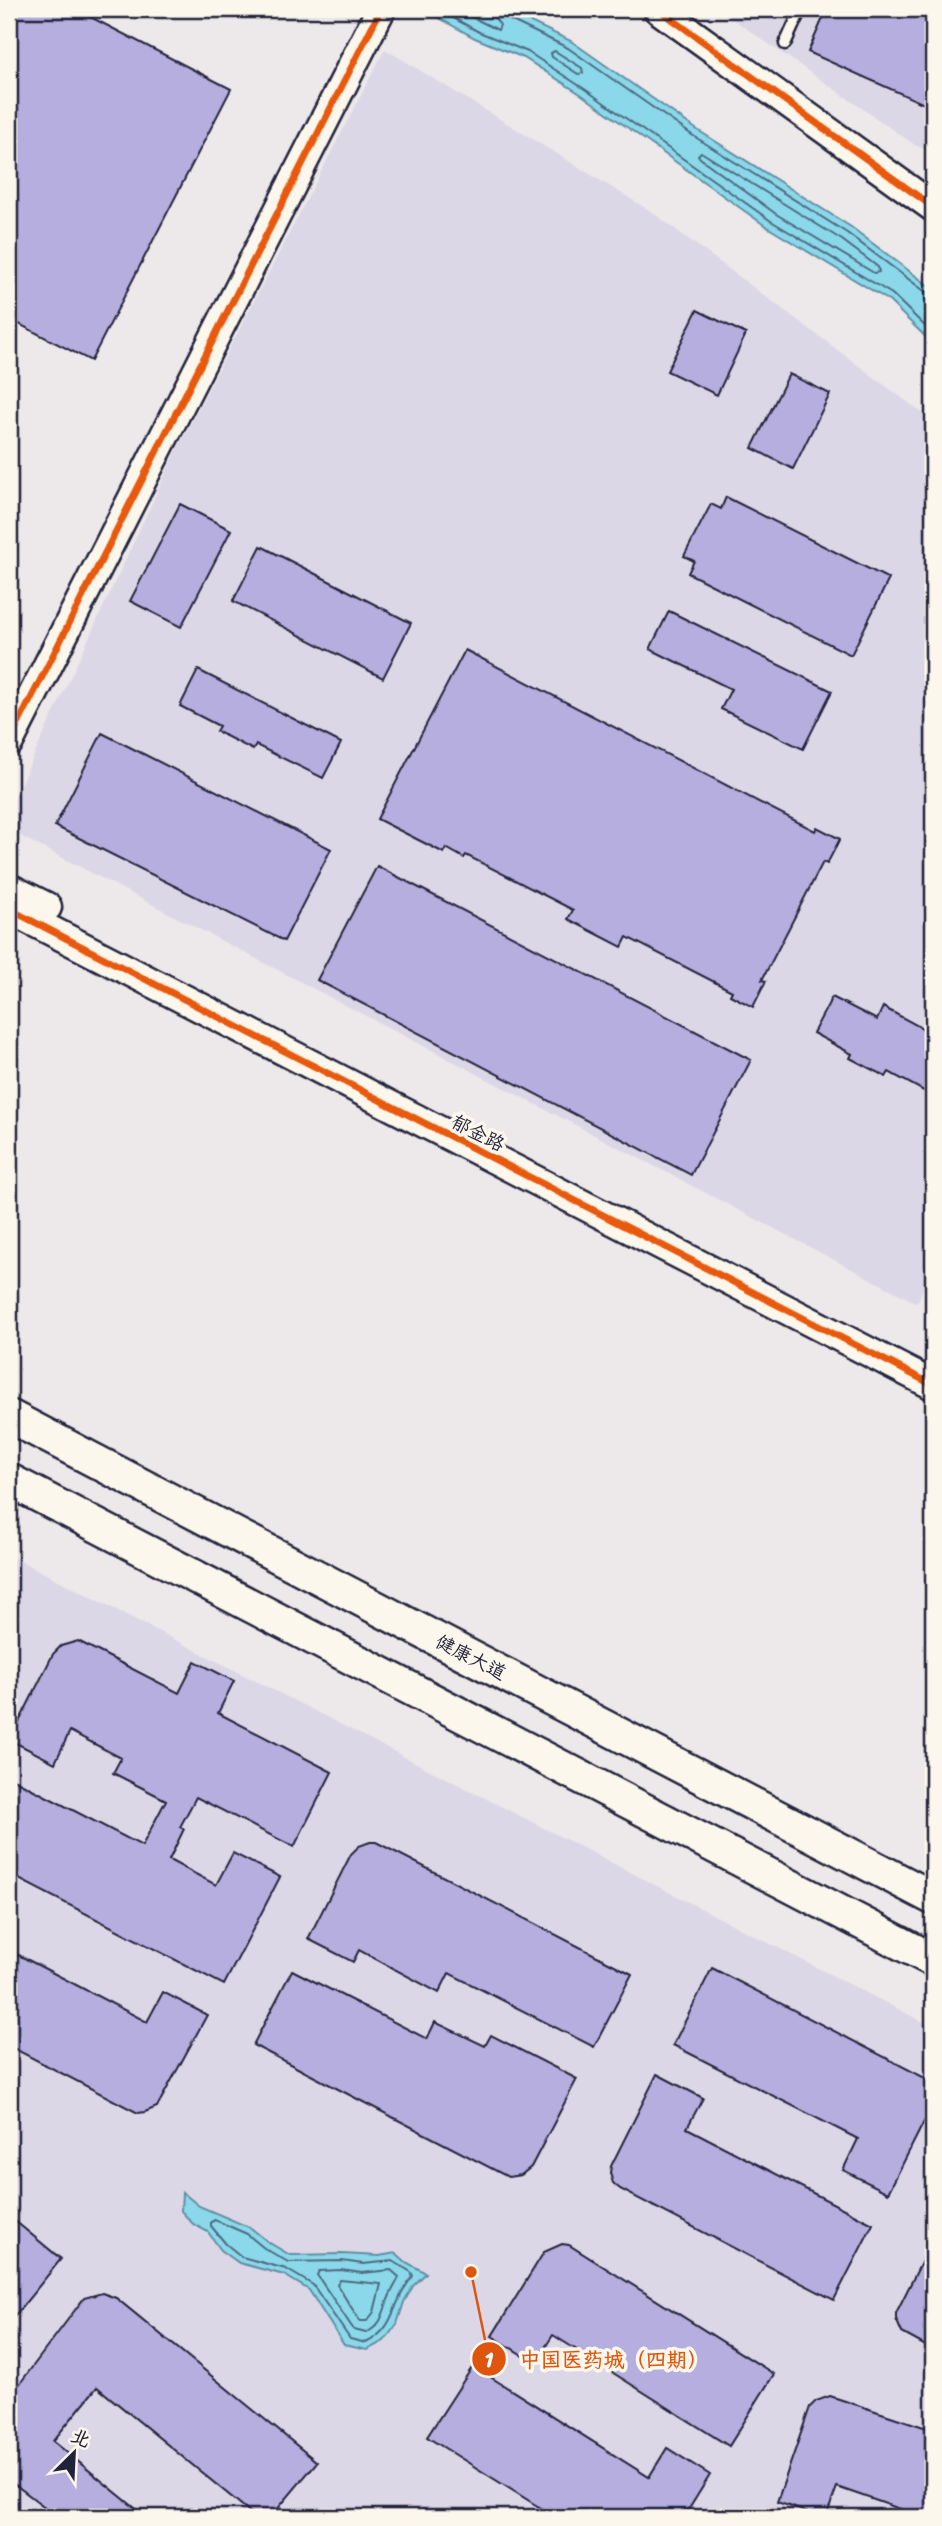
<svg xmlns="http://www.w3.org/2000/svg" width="942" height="2526" font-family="Sriracha,'LXGW WenKai TC',sans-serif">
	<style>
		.built { fill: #dcd7e6 }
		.water { fill: #8bd8ea; stroke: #618fa4; stroke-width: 2 }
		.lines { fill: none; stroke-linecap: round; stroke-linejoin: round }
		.shore { stroke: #4c6b81; stroke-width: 2 }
		.building { fill: #b5aedf; stroke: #22223b; stroke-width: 2 }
		.lane-casing { stroke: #22223b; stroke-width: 15 }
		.secondary-casing { stroke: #22223b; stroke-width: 33 }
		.primary-casing { stroke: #22223b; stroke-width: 37 }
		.lane { stroke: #fbf7ec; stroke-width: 10 }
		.secondary { stroke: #fbf7ec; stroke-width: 28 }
		.primary { stroke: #fbf7ec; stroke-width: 32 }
		.cycleway-casing { stroke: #fbf7ec; stroke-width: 11 }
		.cycleway { stroke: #e8590c; stroke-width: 7 }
		.labels { text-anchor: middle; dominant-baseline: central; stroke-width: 7; stroke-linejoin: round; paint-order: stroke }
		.street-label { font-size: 19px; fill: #22223b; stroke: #fbf7ec }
		.leader { fill: none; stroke: #de560e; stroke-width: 2.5 }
		.callout-dot { fill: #de560e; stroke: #fbf7ec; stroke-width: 2.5 }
		.mark-label { font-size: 21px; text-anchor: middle; font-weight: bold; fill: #fff }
		.callout-label { font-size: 21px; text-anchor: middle; font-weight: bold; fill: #de560e; stroke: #fbf7ec; stroke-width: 7; stroke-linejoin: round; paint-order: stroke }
	</style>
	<rect width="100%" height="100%" fill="#ede8e9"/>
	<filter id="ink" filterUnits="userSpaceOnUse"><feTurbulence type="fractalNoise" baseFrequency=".0143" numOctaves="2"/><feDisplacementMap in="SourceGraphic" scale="14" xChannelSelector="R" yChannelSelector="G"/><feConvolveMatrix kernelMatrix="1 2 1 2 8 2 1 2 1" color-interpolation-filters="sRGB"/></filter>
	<g filter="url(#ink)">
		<!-- built -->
		<g class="built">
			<polygon points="718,9 933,9 933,153 915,145"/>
			<polygon points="385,49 652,212 933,421 933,1267 917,1303 9,830 9,809 178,447"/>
			<polygon points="9,1555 933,2027 933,2517 9,2517"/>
		</g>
		<!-- water -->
		<g class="water">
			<polygon points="423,9 503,9 571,41 696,129 851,227 933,289 933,344 888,300 767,227 582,95 524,58 475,38"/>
			<polygon points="182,2192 199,2206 251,2228 268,2242 290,2255 342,2254 379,2256 396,2253 406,2262 426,2273 413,2286 404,2302 397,2324 384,2341 367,2350 344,2345 309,2290 284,2275 239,2263 221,2250 208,2232 193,2224 181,2211"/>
		</g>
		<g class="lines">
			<!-- shore -->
			<g class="shore">
				<polyline points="437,9 479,32 528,52 586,90 771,221 892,294 933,334"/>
				<polyline points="455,9 498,30 500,25 494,17 493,9"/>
				<polyline points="502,9 506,18 568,48 692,135 847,233 927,293 933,294"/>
				<polygon points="555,51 582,68 583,73 578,74 552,57 551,53"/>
				<polygon points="701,152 842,240 878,267 879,272 874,273 776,214 700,158 698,155"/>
				<path d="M 215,2220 L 247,2234 L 264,2248 L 288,2262 L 342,2261 L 363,2264 L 393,2261 L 411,2272 L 413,2276 C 391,2301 398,2327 366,2343 L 350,2339 L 313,2285 L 286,2269 L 242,2257 L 226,2244 L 211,2226 L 211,2222 Z"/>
				<path d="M 341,2270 L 362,2273 L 391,2270 L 399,2277 C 397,2283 393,2288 391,2293 C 382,2311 385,2323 366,2333 L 354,2330 L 317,2275 L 319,2271 Z"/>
				<polygon points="340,2280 381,2284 374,2312 367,2321 360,2321 337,2285"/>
			</g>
		</g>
		<!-- building -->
		<g class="building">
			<polygon points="9,9 75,9 231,89 91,361 9,319"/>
			<polygon points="827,9 933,9 933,108 808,52"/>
			<polygon points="697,310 746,334 717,395 667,371"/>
			<polygon points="789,374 830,394 793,469 752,448"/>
			<polygon points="726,497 889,579 851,655 688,573 694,561 684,556 711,504 721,509"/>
			<polygon points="180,504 231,530 181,627 130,601"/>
			<polygon points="261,546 411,623 383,678 233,601"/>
			<polygon points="669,611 832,691 803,749 721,709 731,689 650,649"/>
			<polygon points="465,650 815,831 817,827 840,839 827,864 823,862 762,980 766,981 753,1007 730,995 732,991 627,937 622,947 568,919 573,910 466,855 464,858 446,848 444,853 377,819"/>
			<polygon points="198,670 341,743 323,778 256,745 253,750 216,731 219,726 180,706"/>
			<polygon points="102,733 331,849 284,941 55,826"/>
			<polygon points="377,866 751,1060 691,1175 317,980"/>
			<polygon points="832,997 877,1020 883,1007 933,1034 933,1096 889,1072 886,1077 850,1058 852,1054 813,1033"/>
			<polygon points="78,1641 179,1693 195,1661 234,1681 218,1713 332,1772 294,1847 196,1797 180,1827 184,1829 169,1860 216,1885 233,1853 280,1877 224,1985 9,1874 9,1777 142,1846 166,1800 113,1773 121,1758 70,1731 55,1763 10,1740 53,1654 61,1646"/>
			<polygon points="370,1842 376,1842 632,1974 594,2047 449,1973 439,1993 359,1950 353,1962 308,1939 351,1854 359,1846"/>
			<polygon points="9,1950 147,2022 163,1992 207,2015 157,2107 145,2112 138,2113 9,2046"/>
			<polygon points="712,1968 927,2079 932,2085 933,2104 888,2193 843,2170 858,2139 673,2045"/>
			<polygon points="292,1970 427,2039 435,2022 485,2046 491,2035 577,2079 531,2167 521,2175 508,2177 253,2045"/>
			<polygon points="657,2074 703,2098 687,2128 873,2224 834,2300 620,2189 613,2183 610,2173 611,2166"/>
			<polygon points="9,2216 61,2259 9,2323"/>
			<polygon points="933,2239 933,2350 902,2333 896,2319 896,2313"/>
			<polygon points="562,2244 569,2245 774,2374 729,2446 553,2335 535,2363 492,2336 544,2252"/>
			<polygon points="102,2293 116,2298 317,2462 271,2517 256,2517 97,2387 53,2441 146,2517 58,2517 9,2480 9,2398 84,2298"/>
			<polygon points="473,2366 649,2477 667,2448 710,2475 684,2517 555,2517 427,2437"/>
			<polygon points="830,2396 933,2430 933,2517 923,2517 837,2487 826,2517 820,2517 777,2502 810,2407 816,2401"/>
		</g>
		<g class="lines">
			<defs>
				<polyline id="lane" points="785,44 801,9"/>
				<g id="secondary">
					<polyline points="658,9 933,207"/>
					<polyline points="9,742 381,9"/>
					<polyline points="9,888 47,907"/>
					<polyline points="9,909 933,1385"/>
				</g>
				<g id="primary">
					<polyline points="9,1416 933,1898"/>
					<polyline points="9,1480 933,1960"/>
				</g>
			</defs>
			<!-- lane casing -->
			<use href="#lane" class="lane-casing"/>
			<!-- secondary casing -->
			<use href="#secondary" class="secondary-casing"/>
			<!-- primary casing -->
			<use href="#primary" class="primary-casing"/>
			<!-- lane -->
			<use href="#lane" class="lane"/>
			<!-- secondary -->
			<use href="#secondary" class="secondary"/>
			<!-- primary -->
			<use href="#primary" class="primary"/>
			<defs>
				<g id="cycleway">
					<polyline points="658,9 933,207"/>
					<polyline points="9,742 381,9"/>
					<polyline points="9,909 933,1385"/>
				</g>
			</defs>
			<!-- cycleway casing -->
			<use href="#cycleway" class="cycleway-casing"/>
			<!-- cycleway -->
			<use href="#cycleway" class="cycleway"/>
		</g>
	</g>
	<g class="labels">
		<!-- street labels -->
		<g class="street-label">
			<text transform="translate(478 1133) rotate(27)">郁金路</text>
			<text transform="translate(471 1657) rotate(27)">健康大道</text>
		</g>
	</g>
	<!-- callouts -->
	<path class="leader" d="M471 2272L489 2359"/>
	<g class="callout-dot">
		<circle cx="471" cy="2272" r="7"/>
		<circle cx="489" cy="2359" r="18"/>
	</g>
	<g class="mark-label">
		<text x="489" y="2367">1</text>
	</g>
	<g class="callout-label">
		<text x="614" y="2367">中国医药城（四期）</text>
	</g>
	<!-- margin -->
	<rect width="942" height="2526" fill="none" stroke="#fbf7ec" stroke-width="35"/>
	<rect x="18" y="18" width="907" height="2491" fill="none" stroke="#22223b" stroke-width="2.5" filter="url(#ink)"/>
	<!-- north arrow -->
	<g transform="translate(74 2453) rotate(24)" stroke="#fbf7ec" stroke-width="5" paint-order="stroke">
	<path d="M0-5L12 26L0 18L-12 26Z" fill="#22223b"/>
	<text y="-10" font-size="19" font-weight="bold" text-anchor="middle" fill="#22223b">北</text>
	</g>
</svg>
